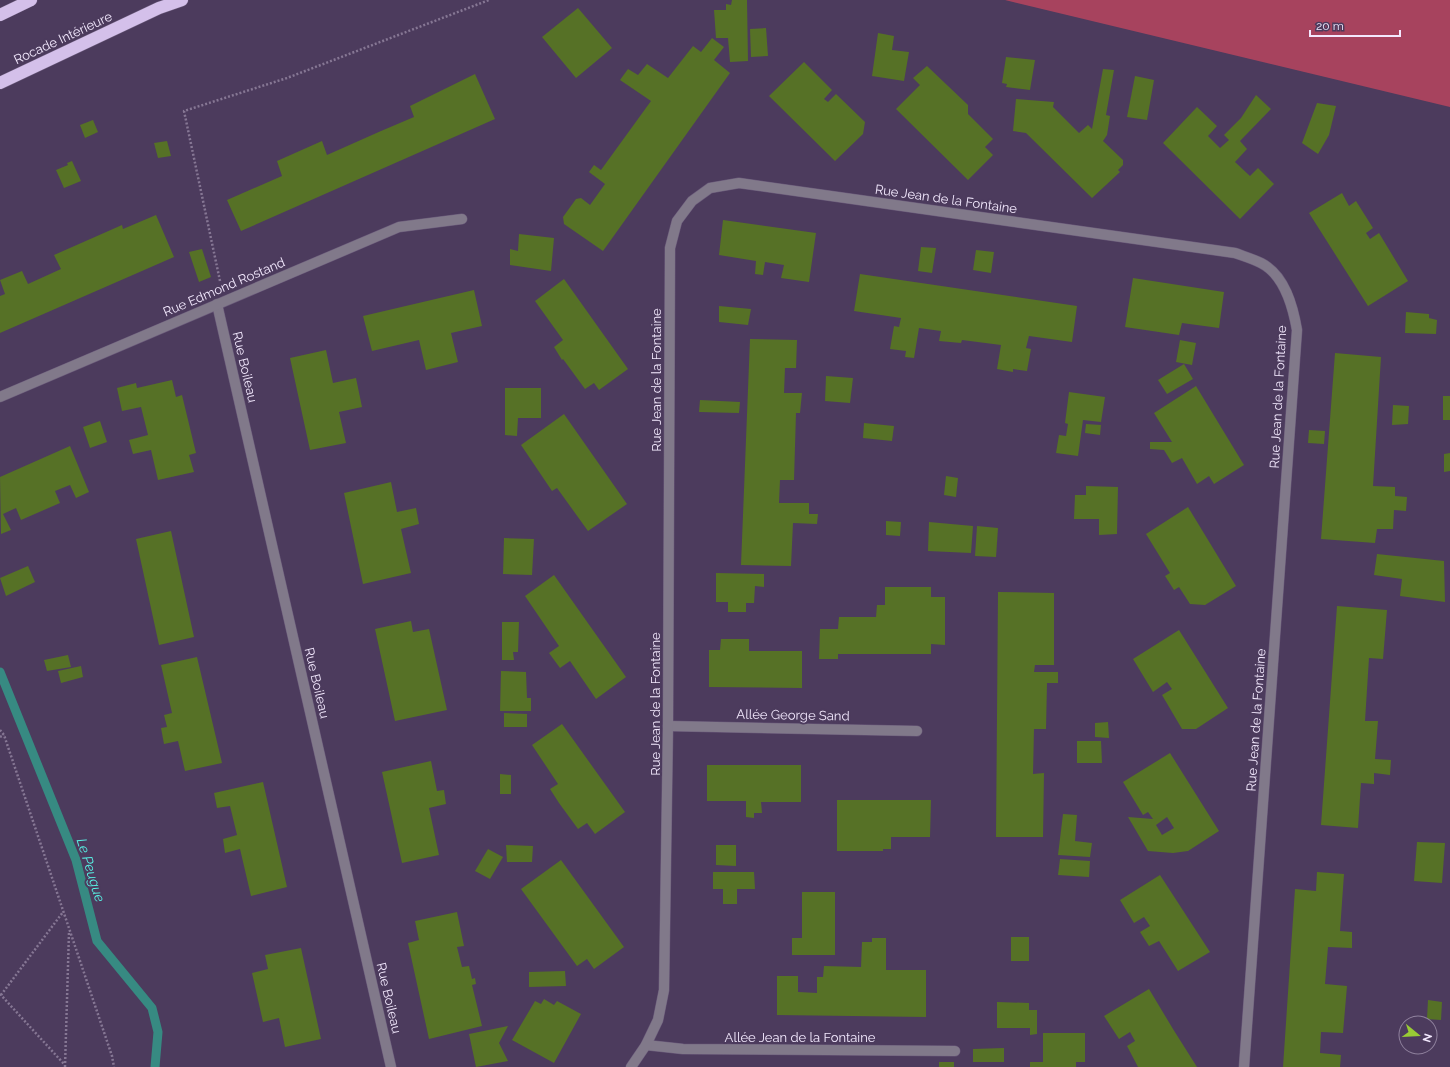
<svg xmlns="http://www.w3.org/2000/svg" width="1450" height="1067" font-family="Raleway,sans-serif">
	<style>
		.forest { fill: #a7435e }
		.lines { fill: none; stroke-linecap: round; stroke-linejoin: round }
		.stream { stroke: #378a82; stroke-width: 9 }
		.building { fill: #567126; fill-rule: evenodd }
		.minor-casing { stroke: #6a5a7a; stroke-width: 11 }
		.highway-casing { stroke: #6a5a7a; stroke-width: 13 }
		.path { stroke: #867794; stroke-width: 2.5; stroke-dasharray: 2 2; stroke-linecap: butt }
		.minor { stroke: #81798a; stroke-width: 10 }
		.highway { stroke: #d4c0ea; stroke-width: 12 }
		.labels { text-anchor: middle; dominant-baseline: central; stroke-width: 4; stroke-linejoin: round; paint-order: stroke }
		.street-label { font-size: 13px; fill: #f3e9fe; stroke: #4c3b5d }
		.water-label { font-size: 14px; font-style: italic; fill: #58f3e5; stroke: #4c3b5d }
	</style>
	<rect width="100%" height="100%" fill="#4c3b5d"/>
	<!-- forest -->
	<polygon class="forest" points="1005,0 1450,0 1450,107"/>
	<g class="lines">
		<!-- stream -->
		<polyline class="stream" points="0,672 76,860 97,941 152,1008 158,1032 155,1067"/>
	</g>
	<!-- building -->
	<g class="building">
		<polygon points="732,0 747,0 748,61 730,62 728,38 716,38 714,10 726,10 726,4 731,5"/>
		<polygon points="578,8 612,48 576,78 542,37"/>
		<polygon points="766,28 768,56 751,57 750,29"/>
		<polygon points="878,33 894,36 892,50 909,52 904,81 872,76"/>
		<polygon points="712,38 724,47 714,60 730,73 603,251 564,224 563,217 576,199 581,198 590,205 605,184 589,172 594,165 601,170 651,101 620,80 628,69 638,75 647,64 668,78 693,46 701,52"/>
		<polygon points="1006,57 1035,60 1030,90 1006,87 1007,84 1002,83"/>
		<polygon points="804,62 832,90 824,99 828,102 836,94 865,122 863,134 835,161 769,96"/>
		<polygon points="927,66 968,105 968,114 993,139 985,147 993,155 968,180 896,109 920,85 913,78"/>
		<polygon points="1103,69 1114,70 1106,115 1110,116 1107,135 1103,141 1123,160 1123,165 1118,170 1120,172 1092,198 1026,133 1013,131 1016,99 1054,102 1053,107 1079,133 1088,125 1092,129"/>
		<polygon points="475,74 495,119 241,231 227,200 282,176 277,161 322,141 327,155 381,131 414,117 410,106"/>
		<polygon points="1135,76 1154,80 1147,120 1127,117"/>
		<polygon points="1256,95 1271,109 1240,141 1247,149 1235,162 1250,176 1258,168 1274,184 1240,219 1163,143 1197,107 1217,126 1208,136 1220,148 1229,140 1224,135 1241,118"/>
		<polygon points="1317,103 1336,106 1329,135 1318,154 1302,143"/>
		<polygon points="93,120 98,132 85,138 80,125"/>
		<polygon points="167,141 171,156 158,158 154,143"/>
		<polygon points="72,161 81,181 64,188 56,170 68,165 67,163"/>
		<polygon points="1342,193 1349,206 1356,201 1373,228 1366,233 1370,239 1379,233 1408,281 1368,306 1309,213"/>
		<polygon points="156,215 174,257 0,333 0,296 5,294 0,280 22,271 28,284 61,269 54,255 122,225 123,229"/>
		<polygon points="723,220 816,233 809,282 781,278 784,265 765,262 763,275 755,274 756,261 719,255"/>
		<polygon points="519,234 554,238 551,271 510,265 510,249 518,251"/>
		<polygon points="921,247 936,248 932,273 918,271"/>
		<polygon points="202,249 211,277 199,282 189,252"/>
		<polygon points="976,250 994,252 991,273 973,270"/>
		<polygon points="860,274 1077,306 1072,342 1029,336 1026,348 1031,349 1027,371 1013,369 1013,372 997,369 1001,345 962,340 961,343 939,341 941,331 919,328 914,358 905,357 906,351 890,349 894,326 899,327 901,318 854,311"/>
		<polygon points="1133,278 1224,292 1219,328 1182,323 1179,335 1125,327"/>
		<polygon points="564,279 628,369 599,390 594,383 585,389 563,359 562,360 554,347 563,340 535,301"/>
		<polygon points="474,290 482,326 451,333 458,362 426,370 419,340 372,351 363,316"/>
		<polygon points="719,306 751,309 748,325 719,322"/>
		<polygon points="1406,312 1429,314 1429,318 1437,320 1436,334 1405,333"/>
		<polygon points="750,339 797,340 796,368 785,368 784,393 802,393 800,413 796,413 794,480 780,480 779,503 809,503 809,514 818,514 817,524 793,523 791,566 741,565"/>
		<polygon points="1180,340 1196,343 1192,365 1176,362"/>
		<polygon points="326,350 333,383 356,378 362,407 339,412 346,443 310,450 290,358"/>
		<polygon points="1335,353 1381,357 1373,486 1395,487 1395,496 1407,497 1406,511 1394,510 1393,529 1377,529 1375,543 1321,539"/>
		<polygon points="1184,364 1193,379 1167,394 1158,380"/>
		<polygon points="826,376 853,378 850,403 825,401"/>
		<polygon points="172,380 176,397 182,395 196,453 189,455 194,472 158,480 151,450 133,454 129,440 148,435 141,407 122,411 117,388 136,383 137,388"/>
		<polygon points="1196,386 1244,465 1214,484 1209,476 1197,484 1182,458 1172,463 1164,450 1150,449 1150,442 1172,442 1154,413"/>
		<polygon points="505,388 541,388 541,418 518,418 517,436 505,435"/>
		<polygon points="1069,392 1105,397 1101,422 1083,420 1078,456 1056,453 1059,435 1066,436 1068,424 1065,423"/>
		<rect x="1443" y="396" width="7" height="24"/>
		<polygon points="700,400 740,402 739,413 699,412"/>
		<polygon points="1393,405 1409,406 1408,424 1392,425"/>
		<polygon points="564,414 627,504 588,531 557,488 552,491 521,445"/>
		<polygon points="100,421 107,442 90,448 83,427"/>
		<polygon points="864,423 894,426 892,441 863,438"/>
		<polygon points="1086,424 1101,425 1100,435 1085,433"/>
		<polygon points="1309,430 1325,431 1324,444 1308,443"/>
		<polygon points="70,446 89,492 76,498 70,485 55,491 60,503 21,520 16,508 3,514 11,530 1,534 0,477"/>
		<polygon points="1450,453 1450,471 1444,472 1444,454"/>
		<polygon points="946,476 958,478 956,497 944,495"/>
		<polygon points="391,482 397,512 416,508 419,524 401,529 411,573 363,584 344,493"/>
		<polygon points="1086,486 1118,487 1117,534 1099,535 1099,519 1074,519 1075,495 1086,495"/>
		<polygon points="1188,507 1236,586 1205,605 1190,604 1179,587 1174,590 1165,576 1170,573 1146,534"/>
		<polygon points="886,521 901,522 900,536 886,535"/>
		<polygon points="929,522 973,526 971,553 928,551"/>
		<polygon points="977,526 998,528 996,557 975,556"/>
		<polygon points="171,531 194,637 159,645 136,539"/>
		<polygon points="504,538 534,539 532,575 503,574"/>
		<polygon points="1377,554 1444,561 1445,602 1400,596 1402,579 1374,575"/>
		<polygon points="28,566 35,582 6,596 0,578"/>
		<polygon points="716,573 764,574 764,587 755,586 754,603 746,603 746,612 728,612 728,602 716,602"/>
		<polygon points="554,575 626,677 596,699 570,661 560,668 549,653 559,646 525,596"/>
		<polygon points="885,587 931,587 931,597 945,597 945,645 931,644 931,654 838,654 838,659 819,659 820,629 838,629 839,617 876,617 877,605 885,605"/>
		<polygon points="998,592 1054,593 1054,665 1035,665 1034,672 1058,672 1058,683 1047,683 1046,729 1034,729 1033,774 1044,773 1043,837 996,837"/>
		<polygon points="1337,606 1387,610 1383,659 1369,658 1365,721 1378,721 1375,759 1391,760 1390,775 1374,773 1374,784 1361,783 1358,828 1321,825"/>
		<polygon points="411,621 413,632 429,629 447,710 395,721 375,629"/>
		<polygon points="502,622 519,622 518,652 513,652 514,660 502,660"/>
		<polygon points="1179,630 1228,708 1196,729 1182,729 1162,695 1172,689 1167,682 1153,692 1133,659"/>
		<polygon points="721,639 749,639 749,651 802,651 802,688 709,687 709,650 720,650"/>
		<polygon points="68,655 71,667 47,671 44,660"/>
		<polygon points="197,657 222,763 185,771 178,741 164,744 161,728 167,727 164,715 172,713 161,665"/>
		<polygon points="81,666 83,677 61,683 58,671"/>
		<polygon points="501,671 526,672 527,698 531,698 531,711 500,711"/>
		<polygon points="504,713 527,714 527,727 504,727"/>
		<polygon points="1108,722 1109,738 1095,737 1095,723"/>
		<polygon points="562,724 625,812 595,834 587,823 578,829 559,803 550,789 558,784 532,745"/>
		<polygon points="1077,741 1101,741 1102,763 1077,763"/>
		<path d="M 1170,753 L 1219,831 L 1188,851 L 1173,853 L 1148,851 L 1128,817 L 1153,819 L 1148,812 L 1143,815 L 1123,782 ZM 1167,817 L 1174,828 L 1162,835 L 1156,825 Z"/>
		<polygon points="431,761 437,791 444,790 446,804 429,808 439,855 402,863 382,772"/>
		<polygon points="707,765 801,765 801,802 761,802 762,813 754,813 754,818 746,817 746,801 707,801"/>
		<polygon points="500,774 511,775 511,794 500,794"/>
		<polygon points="263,782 287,887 251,896 240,849 225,853 223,839 237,835 230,806 217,808 214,793"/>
		<polygon points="837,800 931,800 930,837 891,837 891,849 883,849 883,851 837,851"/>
		<polygon points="1063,814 1077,815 1075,841 1092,843 1090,857 1058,855"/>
		<polygon points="1417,842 1445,843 1442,883 1414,881"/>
		<polygon points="506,845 533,846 532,862 507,862"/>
		<polygon points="716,845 736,845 736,866 716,865"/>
		<polygon points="488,849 503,857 490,879 475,871"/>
		<polygon points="1060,859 1090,861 1089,877 1058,875"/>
		<polygon points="561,860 624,947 594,969 587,959 577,966 521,889"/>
		<polygon points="713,872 754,872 755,889 737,889 737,904 723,904 723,889 713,889"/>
		<polygon points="1317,872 1344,874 1340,931 1352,932 1352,948 1328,947 1325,984 1347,986 1343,1033 1321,1032 1320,1053 1341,1055 1340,1067 1283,1067 1295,889 1316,891"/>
		<polygon points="1160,875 1210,952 1178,971 1159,941 1149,946 1140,932 1150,926 1144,917 1134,923 1120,900"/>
		<polygon points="802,892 835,892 835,955 792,955 792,938 802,938"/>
		<polygon points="457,912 464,946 457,947 462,967 469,966 472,979 475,978 476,984 472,985 482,1026 429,1039 408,943 419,940 415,921"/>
		<rect x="1011" y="937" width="18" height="24"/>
		<polygon points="872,938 886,938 886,970 926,970 926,1017 777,1015 777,976 798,976 798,992 817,993 817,977 823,977 824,966 861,967 862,942 872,942"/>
		<polygon points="301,948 321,1039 285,1047 279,1018 263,1022 252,973 268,969 265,955"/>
		<polygon points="565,971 566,986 529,987 529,972"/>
		<polygon points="1149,989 1173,1029 1197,1067 1138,1067 1127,1046 1135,1041 1130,1032 1119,1039 1104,1016"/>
		<polygon points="544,999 554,1005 557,1001 581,1014 554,1063 512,1040 535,1001 541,1004"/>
		<polygon points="1428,1000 1442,1002 1441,1020 1427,1019"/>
		<polygon points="997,1002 1029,1003 1029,1010 1037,1010 1037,1034 1030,1035 1030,1028 997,1028"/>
		<polygon points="508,1026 499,1043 508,1061 476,1067 469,1034"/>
		<polygon points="1043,1033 1085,1033 1085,1062 1076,1062 1076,1067 1030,1067 1030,1062 1043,1062"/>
		<polygon points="1004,1048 1004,1062 973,1062 973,1049"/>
		<rect x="939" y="1062" width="15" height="5"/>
	</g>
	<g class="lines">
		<defs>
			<g id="minor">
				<polyline points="217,304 391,1067"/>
				<polyline points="0,397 399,227 462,219"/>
				<polyline points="668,726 917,731"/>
				<polyline points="646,1045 683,1049 955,1051"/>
				<path d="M 631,1067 L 646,1045 L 658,1020 L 664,990 L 668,726 L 670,248 L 677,221 L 692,201 L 710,188 L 739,183 L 1235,253 C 1243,256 1253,259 1261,263 C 1285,275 1293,307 1297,330 L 1244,1067"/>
			</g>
			<g id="highway">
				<polyline points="0,15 31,0"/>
				<polyline points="0,83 159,8 182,0"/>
			</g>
		</defs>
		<!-- minor casing -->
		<use href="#minor" class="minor-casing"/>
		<!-- highway casing -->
		<use href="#highway" class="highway-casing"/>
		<!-- path -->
		<g class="path">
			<polyline points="220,281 184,111 287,78 489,0"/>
			<polyline points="0,730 4,735 112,1056 114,1067"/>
			<polyline points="0,737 4,735"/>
			<polyline points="0,994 64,1064"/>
			<polyline points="1,995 63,912"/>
			<polyline points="65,1067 69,932"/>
		</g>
		<!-- minor -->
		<use href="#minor" class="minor"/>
		<!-- highway -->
		<use href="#highway" class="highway"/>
	</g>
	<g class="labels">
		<!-- street labels -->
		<g class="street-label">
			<text transform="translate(63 38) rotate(-25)">Rocade Intérieure</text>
			<text transform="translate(946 199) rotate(8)">Rue Jean de la Fontaine</text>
			<text transform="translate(224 287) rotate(-23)">Rue Edmond Rostand</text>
			<text transform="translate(245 367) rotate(77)">Rue Boileau</text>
			<text transform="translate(656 380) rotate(-90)">Rue Jean de la Fontaine</text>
			<text transform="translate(1278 397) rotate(-87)">Rue Jean de la Fontaine</text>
			<text transform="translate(317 683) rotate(77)">Rue Boileau</text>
			<text transform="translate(655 704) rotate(-90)">Rue Jean de la Fontaine</text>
			<text transform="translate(793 715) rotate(1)">Allée George Sand</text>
			<text transform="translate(1256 720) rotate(-86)">Rue Jean de la Fontaine</text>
			<text transform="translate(389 998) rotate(77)">Rue Boileau</text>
			<text x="800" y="1037">Allée Jean de la Fontaine</text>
		</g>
		<!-- water labels -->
		<g class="water-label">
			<text transform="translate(91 870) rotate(73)">Le Peugue</text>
		</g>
	</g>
	<!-- north arrow -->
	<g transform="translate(1418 1035) rotate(108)"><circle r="19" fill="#4c3b5d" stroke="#8f819d"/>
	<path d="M0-3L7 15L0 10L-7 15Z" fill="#99cb35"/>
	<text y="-6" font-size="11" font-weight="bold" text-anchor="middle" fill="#f3e9fe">N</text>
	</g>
	<!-- scale -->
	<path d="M1310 30v6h90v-6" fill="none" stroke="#f3e9fe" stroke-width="2"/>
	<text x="1316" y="30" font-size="12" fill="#f3e9fe" stroke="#4c3b5d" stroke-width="3" paint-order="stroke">20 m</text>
</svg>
